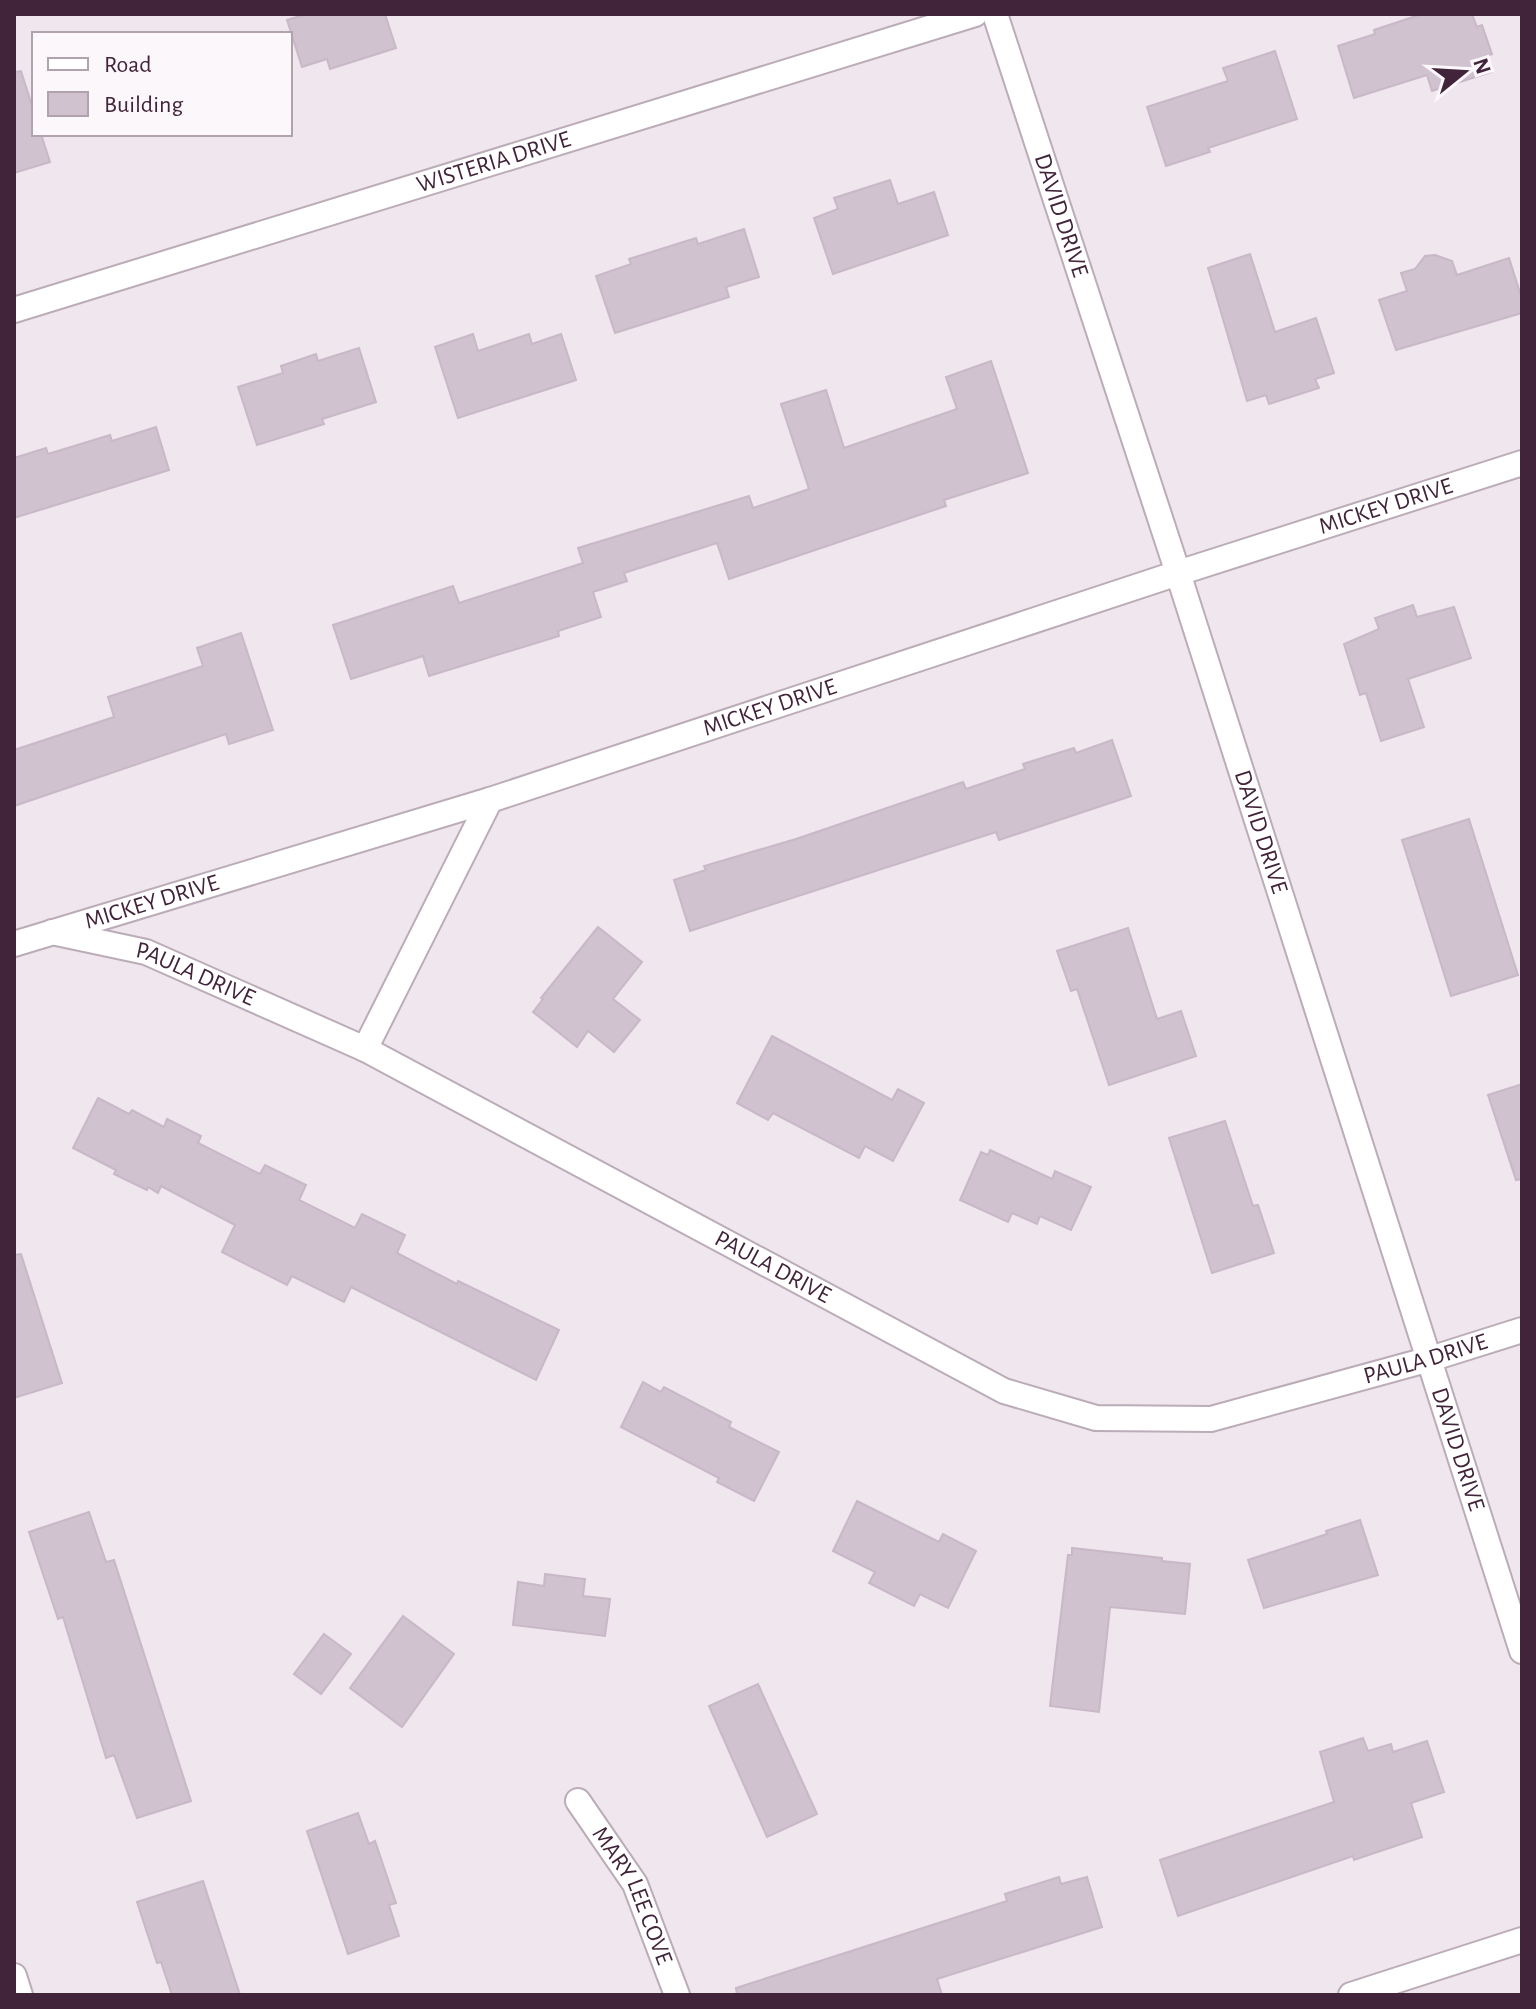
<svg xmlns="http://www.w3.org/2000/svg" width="1536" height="2009" font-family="'Alegreya Sans',sans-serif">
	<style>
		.building { fill: #d0c2cf; stroke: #c9b8c7; stroke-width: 2 }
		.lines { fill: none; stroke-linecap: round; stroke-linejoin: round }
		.minor-casing { stroke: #bbacb8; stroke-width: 28 }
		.minor { stroke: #fff; stroke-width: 24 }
		.labels { text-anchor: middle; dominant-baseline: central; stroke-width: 6; stroke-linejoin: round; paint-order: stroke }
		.street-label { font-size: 24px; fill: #42243a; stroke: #fbf7fb }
	</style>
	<rect width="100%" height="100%" fill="#efe6ee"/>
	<!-- building -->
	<g class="building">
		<polygon points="307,14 385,14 396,48 330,69 327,59 302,67 287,20"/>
		<polygon points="1422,14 1472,14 1477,27 1482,25 1492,54 1486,56 1491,72 1432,91 1427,75 1354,98 1338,46 1375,34 1374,30"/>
		<polygon points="1275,51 1297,119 1208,148 1210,152 1166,166 1147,107 1228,81 1223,68"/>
		<polygon points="21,71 34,112 34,134 41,134 50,162 14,173 14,72"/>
		<polygon points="890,180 898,204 934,192 948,235 833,274 814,218 838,209 834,198"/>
		<polygon points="744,229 759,277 726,287 729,297 615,333 596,276 631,264 629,259 696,238 698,244"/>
		<polygon points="1250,254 1275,332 1316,318 1334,373 1315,379 1319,388 1269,404 1266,395 1247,401 1208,268"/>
		<polygon points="1435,255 1452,261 1457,275 1509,258 1522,299 1522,313 1396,350 1379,300 1407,291 1401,273 1415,269 1425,256"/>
		<polygon points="473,334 478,351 529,334 532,344 561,334 576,380 458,418 435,347"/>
		<polygon points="359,348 376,402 322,419 324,424 257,445 238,387 283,373 281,366 316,354 318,361"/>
		<polygon points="991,361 1028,473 944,500 946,506 729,579 717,543 624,573 627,581 593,592 601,617 558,631 559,636 429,676 423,656 351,679 333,625 453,586 459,603 583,563 578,548 749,496 753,508 809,489 781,404 826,390 844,448 957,409 946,377"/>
		<polygon points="156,427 169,470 14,518 14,458 46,448 48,454 110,435 112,441"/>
		<polygon points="1413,605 1417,617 1454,607 1471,658 1408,679 1424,727 1381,741 1366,693 1360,695 1344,644 1379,629 1375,618"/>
		<polygon points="241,633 273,730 229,744 226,734 14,806 14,750 114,717 108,697 203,666 197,648"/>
		<polygon points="1112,740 1131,796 999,840 996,832 690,931 674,880 706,870 704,866 796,839 963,782 966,789 1025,769 1023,764 1074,748 1076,753"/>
		<polygon points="1469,819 1518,975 1451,996 1402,840"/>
		<polygon points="598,927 642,962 613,999 640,1020 614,1052 588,1031 577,1047 533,1012 543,999 541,998"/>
		<polygon points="1128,928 1157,1019 1181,1011 1196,1056 1109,1085 1077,989 1071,991 1057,951"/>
		<polygon points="772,1036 892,1100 898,1089 924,1103 893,1161 865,1146 859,1158 773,1113 768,1120 737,1103"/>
		<polygon points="1522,1084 1522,1179 1516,1180 1488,1095"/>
		<polygon points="98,1098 129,1114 132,1110 164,1127 167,1119 201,1136 198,1143 260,1174 265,1165 306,1185 299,1200 355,1228 362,1214 405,1235 397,1253 457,1284 458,1281 559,1330 536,1380 351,1287 344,1302 292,1276 287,1285 222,1252 235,1225 161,1186 158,1193 148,1187 147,1190 114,1174 116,1170 73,1148"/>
		<polygon points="1225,1121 1253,1206 1258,1205 1274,1253 1212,1273 1169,1138"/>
		<polygon points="990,1150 1052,1179 1055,1171 1091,1187 1071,1230 1040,1216 1037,1224 1012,1213 1008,1222 960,1200 981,1152 988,1155"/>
		<polygon points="21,1254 62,1383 14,1398 14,1255"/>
		<polygon points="643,1382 661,1392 664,1387 731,1422 729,1427 779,1452 754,1501 717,1482 719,1478 621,1427"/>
		<polygon points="857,1501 939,1542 943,1534 976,1551 948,1608 920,1594 914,1606 869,1583 875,1572 833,1551"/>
		<polygon points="89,1512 106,1562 114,1560 191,1801 137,1818 114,1755 106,1758 63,1617 58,1619 29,1532"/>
		<polygon points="1360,1520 1378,1575 1264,1608 1248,1560 1327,1534 1326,1531"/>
		<polygon points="1072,1548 1162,1558 1162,1561 1190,1564 1185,1614 1110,1607 1099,1712 1050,1706 1068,1555 1072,1555"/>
		<polygon points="545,1574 585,1579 583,1596 610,1599 605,1636 513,1625 518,1582 544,1586"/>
		<polygon points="403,1616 454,1654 402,1727 350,1688"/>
		<polygon points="324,1634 351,1654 321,1694 294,1674"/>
		<polygon points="758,1684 817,1814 767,1837 709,1706"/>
		<polygon points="1363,1738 1368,1751 1391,1744 1393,1752 1427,1741 1444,1792 1411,1803 1422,1837 1354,1860 1353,1856 1178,1916 1160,1860 1334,1802 1320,1752"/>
		<polygon points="358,1813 369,1844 375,1841 396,1903 389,1905 399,1936 348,1954 307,1831"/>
		<polygon points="1059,1877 1061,1884 1087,1877 1102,1927 937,1979 942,1995 737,1995 736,1988 1007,1901 1005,1894"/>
		<polygon points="203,1881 240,1995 172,1995 161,1962 157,1963 137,1902"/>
	</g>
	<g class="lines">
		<defs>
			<g id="minor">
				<path id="s1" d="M 995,14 L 1178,573 L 1522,1651"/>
				<path id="s2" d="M 14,310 L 975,14"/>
				<path id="s3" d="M 52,932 L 146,952 L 365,1049 L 1004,1391 L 1096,1418 L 1211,1419 L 1430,1359 L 1522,1330"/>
				<path id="s4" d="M 14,944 L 490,800 L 1178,573 L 1522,463"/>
				<polyline points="365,1049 490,800"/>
				<path id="s5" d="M 578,1801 L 635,1884 L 677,1995"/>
				<polyline points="14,1976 20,1995"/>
				<polyline points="1351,1995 1522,1940"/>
			</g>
		</defs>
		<!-- minor casing -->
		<use href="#minor" class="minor-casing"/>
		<!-- minor -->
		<use href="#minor" class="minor"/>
	</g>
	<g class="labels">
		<!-- street labels -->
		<g class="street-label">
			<text stroke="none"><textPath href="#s2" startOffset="502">WISTERIA DRIVE</textPath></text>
			<text stroke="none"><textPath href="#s1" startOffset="212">DAVID DRIVE</textPath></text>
			<text stroke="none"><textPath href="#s4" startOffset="1440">MICKEY DRIVE</textPath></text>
			<text stroke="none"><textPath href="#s4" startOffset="792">MICKEY DRIVE</textPath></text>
			<text stroke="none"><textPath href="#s1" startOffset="860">DAVID DRIVE</textPath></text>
			<text stroke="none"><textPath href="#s4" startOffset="144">MICKEY DRIVE</textPath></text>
			<text stroke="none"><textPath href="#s3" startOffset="150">PAULA DRIVE</textPath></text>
			<text stroke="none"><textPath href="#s3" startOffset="798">PAULA DRIVE</textPath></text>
			<text stroke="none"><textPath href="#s3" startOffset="1494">PAULA DRIVE</textPath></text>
			<text stroke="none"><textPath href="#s1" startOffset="1508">DAVID DRIVE</textPath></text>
			<text stroke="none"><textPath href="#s5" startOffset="110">MARY LEE COVE</textPath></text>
		</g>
	</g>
	<!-- border -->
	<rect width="1536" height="2009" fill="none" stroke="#42243a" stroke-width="32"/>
	<!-- legend -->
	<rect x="32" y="32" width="260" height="104" fill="#fbf7fb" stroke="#b1a3ae" stroke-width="2"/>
	<rect x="48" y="58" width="40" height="12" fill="#ffffff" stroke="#b1a3ae" stroke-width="2"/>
	<text x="104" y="72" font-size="24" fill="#42243a">Road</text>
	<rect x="48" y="92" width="40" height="24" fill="#d0c2cf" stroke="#b1a3ae" stroke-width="2"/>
	<text x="104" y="112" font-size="24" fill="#42243a">Building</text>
	<!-- north arrow -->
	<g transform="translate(1464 72) rotate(72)" stroke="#fbf7fb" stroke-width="6" paint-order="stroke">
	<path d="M0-6L14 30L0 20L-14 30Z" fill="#42243a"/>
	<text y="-12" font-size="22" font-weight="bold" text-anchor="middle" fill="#42243a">N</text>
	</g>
</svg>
